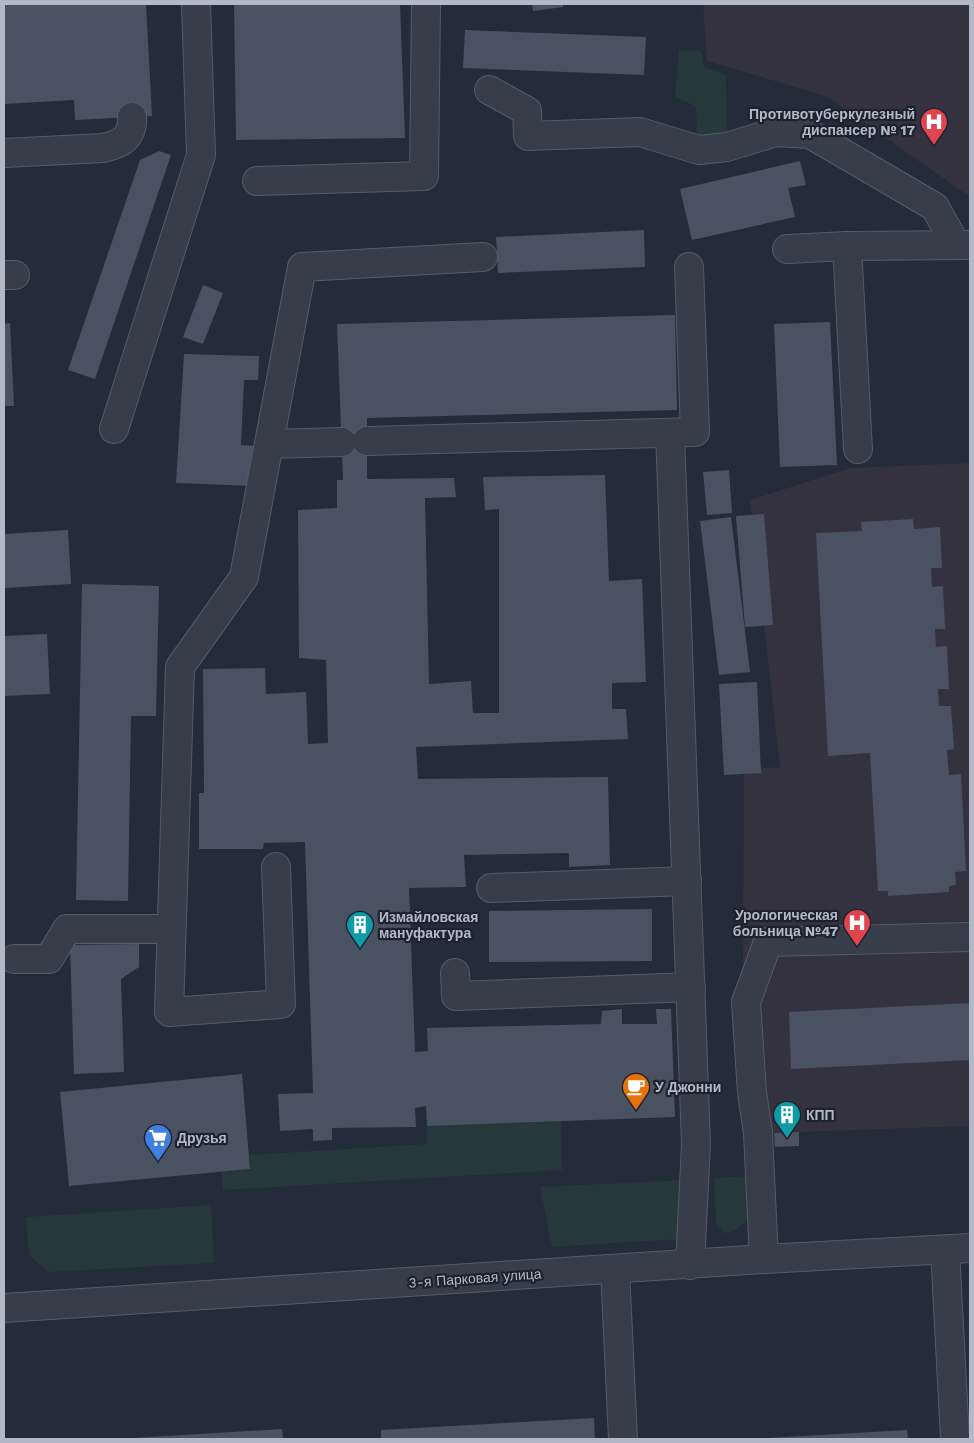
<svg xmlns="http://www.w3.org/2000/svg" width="974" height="1443" font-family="'Work Sans',sans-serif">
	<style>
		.medical { fill: #34323e }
		.green { fill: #27383b }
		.building { fill: #4a5262 }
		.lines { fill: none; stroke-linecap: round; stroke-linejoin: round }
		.minor-casing { stroke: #555b67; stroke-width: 30 }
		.minor { stroke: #373d49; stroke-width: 28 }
		.labels { text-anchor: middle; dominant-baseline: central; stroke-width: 4.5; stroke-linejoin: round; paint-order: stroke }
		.poi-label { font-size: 14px; font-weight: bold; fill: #b2b8c5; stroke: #1d222e; text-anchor: start }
		.street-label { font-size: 14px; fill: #b2b8c5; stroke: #1d222e }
	</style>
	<rect width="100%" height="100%" fill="#242b39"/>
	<!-- medical -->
	<g class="medical">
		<polygon points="703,4 970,4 970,197 826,96 707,61"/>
		<polygon points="970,463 970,1126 742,1134 744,769 780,767 750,500 850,468"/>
	</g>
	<!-- green -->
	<g class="green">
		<polygon points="679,50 701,51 704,67 726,75 727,134 697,137 696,106 675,97"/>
		<polygon points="561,1121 562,1170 223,1190 221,1172 250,1169 249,1155 427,1144 427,1126"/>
		<path d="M 750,1176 C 750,1187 752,1201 750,1212 C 747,1223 735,1233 724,1233 L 716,1222 L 714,1178 Z"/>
		<polygon points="684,1180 680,1239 552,1247 540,1187"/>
		<polygon points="211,1205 214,1263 48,1272 29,1255 26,1217"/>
	</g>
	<!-- building -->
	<g class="building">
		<polygon points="4,4 146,4 152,116 75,120 74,100 4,104"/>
		<polygon points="234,4 400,4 405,138 236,140"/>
		<polygon points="532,4 563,4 563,7 533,11"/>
		<polygon points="465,30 646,37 644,75 463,68"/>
		<polygon points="159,151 171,155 95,379 68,370 140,160"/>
		<polygon points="800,161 806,185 788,188 795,217 692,240 680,189"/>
		<polygon points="644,230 645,267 498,273 496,237"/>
		<polygon points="203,285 223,293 203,344 183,337"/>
		<polygon points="675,315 677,410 367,418 367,479 454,478 456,497 425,498 429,684 471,681 473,713 499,713 499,509 485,510 483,477 605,475 609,581 642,579 646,682 612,683 612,709 626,709 628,739 416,747 418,779 608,777 610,865 569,867 569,853 464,855 466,887 409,888 415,1052 428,1051 427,1028 601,1024 602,1011 622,1009 622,1024 657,1024 656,1009 671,1009 675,1117 427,1126 426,1106 415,1108 416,1127 332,1128 332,1140 313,1141 313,1129 280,1131 278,1094 313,1093 305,842 264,843 263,849 199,849 199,793 204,793 203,669 265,668 266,694 306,692 308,744 328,743 326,660 299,658 298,510 337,508 337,480 343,480 337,324"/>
		<polygon points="830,322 837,465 780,467 774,324"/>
		<polygon points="10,323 14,406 4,406 4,324"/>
		<polygon points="184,354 259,356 258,380 244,380 241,445 256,446 255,486 176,483"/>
		<polygon points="729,470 732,513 707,515 703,472"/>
		<polygon points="764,514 773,625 745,627 736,516"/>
		<polygon points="731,517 750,672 719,675 700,521"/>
		<polygon points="913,519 914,529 940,527 942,568 931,568 932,587 943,586 945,629 935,629 936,647 947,646 949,689 938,689 939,706 951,706 954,749 947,750 949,775 961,774 966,871 955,872 956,885 949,886 949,892 888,896 888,891 878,891 870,753 828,756 816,533 862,531 861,522"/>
		<polygon points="68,530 71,584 4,588 4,534"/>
		<polygon points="82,584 159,586 156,716 131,716 128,901 76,900"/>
		<polygon points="47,634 50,694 4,696 4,636"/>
		<polygon points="757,682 761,773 724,775 719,684"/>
		<polygon points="652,909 652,961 489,962 489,911"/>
		<polygon points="139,944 139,967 121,979 124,1072 74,1074 70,945"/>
		<polygon points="970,1003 970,1060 791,1069 789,1012"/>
		<polygon points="242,1074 250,1169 69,1186 60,1092"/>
		<polygon points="799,1132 799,1146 775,1147 774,1133"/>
		<polygon points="594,1418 595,1439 381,1439 381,1430"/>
		<polygon points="282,1429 283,1439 134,1439 134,1438"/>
		<polygon points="907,1430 908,1439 768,1439 768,1438"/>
	</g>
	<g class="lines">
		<defs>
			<g id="minor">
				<polyline points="489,90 527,111 528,136 640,132 699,150 727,147 776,132 810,134 935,207 956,245"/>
				<path d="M 4,153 L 103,148 C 121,144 133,138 132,117"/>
				<polyline points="257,181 424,176 426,4"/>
				<polyline points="847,246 858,449"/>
				<polyline points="787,249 847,246 970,245"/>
				<polyline points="4,275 15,275"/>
				<polyline points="114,429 201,155 196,4"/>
				<polyline points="670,433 696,1144 690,1265"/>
				<polyline points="367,441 695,432 689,267"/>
				<polyline points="269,444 342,442"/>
				<polyline points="276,867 281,1004 169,1012 180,667 244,577 302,267 483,257"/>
				<polyline points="491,888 687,881"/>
				<polyline points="14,959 49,959 67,929 171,929"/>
				<polyline points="455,973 456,996 691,987"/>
				<polyline points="945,1250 955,1439"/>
				<polyline points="764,1259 758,1133 752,1093 746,1002 768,942 970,937"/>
				<polyline points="615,1269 623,1439"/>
				<polyline points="4,1308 764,1259 970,1248"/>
			</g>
		</defs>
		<!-- minor casing -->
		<use href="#minor" class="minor-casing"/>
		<!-- minor -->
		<use href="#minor" class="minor"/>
	</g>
	<!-- icons -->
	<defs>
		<symbol id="hospital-pin" viewBox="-11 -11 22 30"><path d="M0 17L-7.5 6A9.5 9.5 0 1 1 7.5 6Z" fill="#e0444e" stroke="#1d222e"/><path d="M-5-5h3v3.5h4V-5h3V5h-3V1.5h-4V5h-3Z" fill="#fff"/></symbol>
		<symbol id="building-pin" viewBox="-11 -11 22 30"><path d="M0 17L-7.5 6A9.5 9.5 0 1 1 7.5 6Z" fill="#0f9aa8" stroke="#1d222e"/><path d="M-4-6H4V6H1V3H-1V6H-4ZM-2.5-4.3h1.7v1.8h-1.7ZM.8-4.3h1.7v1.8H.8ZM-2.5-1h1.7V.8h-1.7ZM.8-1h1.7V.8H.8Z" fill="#fff"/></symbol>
		<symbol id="cafe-pin" viewBox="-11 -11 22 30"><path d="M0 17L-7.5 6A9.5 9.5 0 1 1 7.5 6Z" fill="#e8710a" stroke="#1d222e"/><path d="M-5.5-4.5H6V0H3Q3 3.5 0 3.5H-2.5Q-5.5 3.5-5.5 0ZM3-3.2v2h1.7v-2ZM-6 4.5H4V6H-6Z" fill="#fff"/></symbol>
		<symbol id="supermarket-pin" viewBox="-11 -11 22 30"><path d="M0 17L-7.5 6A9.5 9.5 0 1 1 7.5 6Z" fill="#3f7fe0" stroke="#1d222e"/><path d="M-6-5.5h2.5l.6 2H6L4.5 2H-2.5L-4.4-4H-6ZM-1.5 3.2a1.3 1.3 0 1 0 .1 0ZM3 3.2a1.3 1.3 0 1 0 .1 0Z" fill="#fff"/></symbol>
	</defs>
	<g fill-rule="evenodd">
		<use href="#hospital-pin" x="918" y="106" width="32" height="43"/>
		<use href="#hospital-pin" x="841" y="907" width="32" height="43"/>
		<use href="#building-pin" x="344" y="909" width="32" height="43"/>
		<use href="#cafe-pin" x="620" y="1071" width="32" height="43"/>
		<use href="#building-pin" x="771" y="1099" width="32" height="43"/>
		<use href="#supermarket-pin" x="142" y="1122" width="32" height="43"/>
	</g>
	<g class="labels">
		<!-- poi labels -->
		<g class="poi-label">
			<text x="915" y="114" text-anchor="end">Противотуберкулезный<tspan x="915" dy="16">диспансер № 17</tspan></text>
			<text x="838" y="915" text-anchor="end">Урологическая<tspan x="838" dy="16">больница №47</tspan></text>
			<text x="379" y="917">Измайловская<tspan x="379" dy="16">мануфактура</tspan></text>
			<text x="655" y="1087">У Джонни</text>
			<text x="806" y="1115">КПП</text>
			<text x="177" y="1138">Друзья</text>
		</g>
		<!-- street labels -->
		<g class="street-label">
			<text transform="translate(475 1278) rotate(-4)">3-я Парковая улица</text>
		</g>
	</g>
	<!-- border -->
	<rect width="974" height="1443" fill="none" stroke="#b2b8c5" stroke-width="10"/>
</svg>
